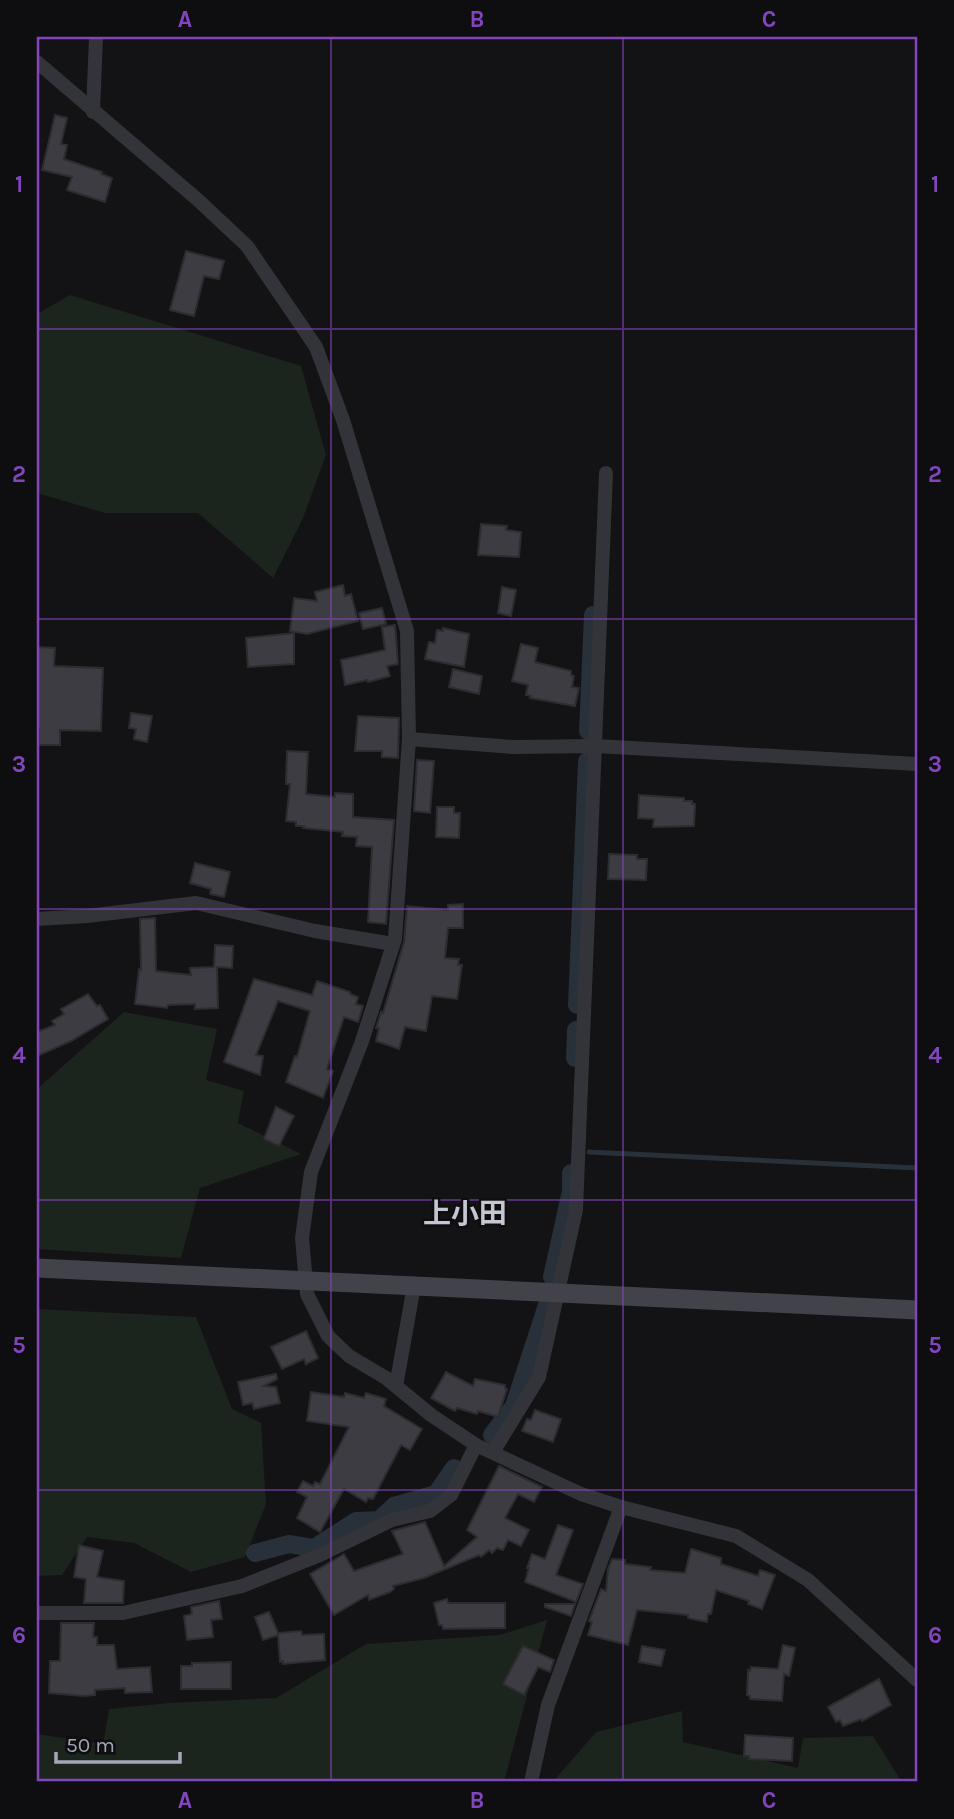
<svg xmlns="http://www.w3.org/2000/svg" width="954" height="1819" font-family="Karla,'Noto Sans JP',sans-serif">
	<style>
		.green { fill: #1c241e }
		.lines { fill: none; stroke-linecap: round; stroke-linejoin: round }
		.stream { stroke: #283039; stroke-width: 5 }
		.canal { stroke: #283039; stroke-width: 18 }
		.building { fill: #3c3c42; stroke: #2d2c30; stroke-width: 2 }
		.street { stroke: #33343a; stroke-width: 14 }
		.secondary { stroke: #41424a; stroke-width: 19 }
		.grid { fill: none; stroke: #8345bd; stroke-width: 2; stroke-opacity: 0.55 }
		.labels { text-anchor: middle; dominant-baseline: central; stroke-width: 5; stroke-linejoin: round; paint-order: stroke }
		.quarter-label { font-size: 28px; font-weight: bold; fill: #c4c6d2; stroke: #0e0d0f }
		.neatline { fill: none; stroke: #8345bd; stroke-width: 2.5 }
		.grid-label { font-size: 23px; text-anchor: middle; font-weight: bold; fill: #8345bd }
	</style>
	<rect width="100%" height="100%" fill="#131214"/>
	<!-- green -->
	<g class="green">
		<polygon points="70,295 301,366 326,455 303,518 273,578 198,513 105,513 37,493 37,314"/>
		<polygon points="124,1012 217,1029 206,1080 244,1091 238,1123 301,1154 200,1188 181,1258 37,1249 37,1089"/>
		<polygon points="37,1309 196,1317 232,1409 261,1423 266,1504 245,1557 191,1572 134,1543 87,1537 62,1575 37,1576"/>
		<polygon points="547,1620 504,1782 37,1782 37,1734 103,1744 109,1709 169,1703 276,1698 366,1644 500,1635"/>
		<polygon points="682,1711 683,1742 798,1768 803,1738 873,1736 902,1782 555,1782 556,1778 596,1732"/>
	</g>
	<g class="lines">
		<!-- stream -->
		<polyline class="stream" points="589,1152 917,1168"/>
		<!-- canal -->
		<g class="canal">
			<polyline points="588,731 593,615"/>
			<polyline points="577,1005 587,761"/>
			<polyline points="575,1058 576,1030"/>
			<polyline points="552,1277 571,1191 571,1173"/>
			<polyline points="492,1435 514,1406 547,1305"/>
			<polyline points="255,1553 289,1544 314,1548 356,1521 379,1520 394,1506 436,1494 454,1468"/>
		</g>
	</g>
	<!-- building -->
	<g class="building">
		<polygon points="55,115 67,118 61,144 67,145 64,159 102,172 101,174 112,178 105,202 67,190 72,177 42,170"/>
		<polygon points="186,251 224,261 219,279 204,276 194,316 170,310"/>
		<polygon points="481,524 507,526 506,530 521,532 519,557 478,555"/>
		<polygon points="343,585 345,596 351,594 358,621 307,634 290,631 294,598 317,601 315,592"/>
		<polygon points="502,587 516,590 511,616 498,613"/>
		<polygon points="382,608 386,624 363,629 359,613"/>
		<polygon points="395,625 398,664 387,666 390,676 368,682 367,680 345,685 341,660 385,650 382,627"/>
		<polygon points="443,628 469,634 464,667 425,659 429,642 435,643 437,630 443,631"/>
		<polygon points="294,633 294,664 248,667 246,638"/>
		<polygon points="521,644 538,648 535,662 571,671 571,675 574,676 572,687 579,688 575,706 530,698 531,696 526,695 528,685 512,681"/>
		<polygon points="38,647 55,648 54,666 103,668 101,731 60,730 60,745 39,745 39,729 37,729"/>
		<polygon points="453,669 482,676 479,694 449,687"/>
		<polygon points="131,713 152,716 147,742 134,739 136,729 129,728"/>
		<polygon points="358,716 399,718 398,758 382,757 382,751 355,751"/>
		<polygon points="287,751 308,752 306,794 335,797 335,793 353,794 353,817 394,820 386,924 368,922 372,847 356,846 357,837 342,836 343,832 303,828 304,826 296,826 296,822 286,821 290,784 286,784"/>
		<polygon points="417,760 434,761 430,813 414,811"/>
		<polygon points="639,795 684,798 684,801 692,801 692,804 695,804 694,826 653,827 654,819 638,818"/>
		<polygon points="437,807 454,807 454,813 460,813 459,838 436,837"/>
		<polygon points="609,854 637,855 637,859 647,859 646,880 608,879"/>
		<polygon points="195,863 230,872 224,897 210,894 211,889 190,883"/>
		<polygon points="463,904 463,928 448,928 445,958 459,959 458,965 462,965 457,999 432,996 426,1031 405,1027 399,1049 376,1041 379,1028 376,1028 381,1012 383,1013 404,942 407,906 448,910 448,905"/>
		<polygon points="155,918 156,971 191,975 190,968 214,967 215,945 233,946 232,968 217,967 218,1008 195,1009 195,1004 168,1005 167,1008 135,1004 139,969 141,970 140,919"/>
		<polygon points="254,979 312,995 317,981 350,992 350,994 358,997 356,1004 363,1006 358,1022 344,1017 327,1069 333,1071 323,1098 286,1082 295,1056 297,1057 310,1011 278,1001 256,1055 263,1056 260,1075 224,1062"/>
		<polygon points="88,994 97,1006 100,1005 108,1019 71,1041 37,1056 37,1032 55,1025 52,1021 64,1014 61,1009"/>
		<polygon points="276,1107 294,1116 279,1146 264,1139"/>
		<polygon points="306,1331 318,1358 306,1364 304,1359 282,1369 271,1347"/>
		<polygon points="446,1372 473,1386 475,1379 505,1385 505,1388 507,1389 498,1417 478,1411 477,1414 457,1408 455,1411 431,1398"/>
		<polygon points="276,1374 277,1379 264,1386 276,1387 280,1403 254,1409 252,1403 243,1405 238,1382"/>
		<polygon points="311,1392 344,1397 345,1393 364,1398 366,1393 386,1399 384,1406 422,1429 410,1450 401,1445 373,1499 368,1498 366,1502 344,1489 320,1532 297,1518 307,1497 297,1492 303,1481 313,1486 315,1482 320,1484 349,1427 307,1421"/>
		<polygon points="535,1410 561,1419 553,1442 522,1431 527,1419 531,1420"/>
		<polygon points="499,1466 542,1487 534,1502 518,1494 505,1518 529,1530 521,1546 508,1540 503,1550 497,1548 492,1553 489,1550 481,1557 479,1555 424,1578 393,1586 394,1589 390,1592 369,1600 368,1595 334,1615 310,1574 344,1554 354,1571 403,1554 392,1531 425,1522 444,1566 477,1537 467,1530"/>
		<polygon points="558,1525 573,1530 556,1575 583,1584 576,1602 525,1582 529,1568 527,1568 532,1554 545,1559"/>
		<polygon points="79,1545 103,1551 97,1577 124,1581 123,1603 84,1603 86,1579 74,1577"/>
		<polygon points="691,1549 721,1558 721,1564 758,1576 760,1570 775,1575 762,1609 748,1604 749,1601 716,1590 711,1614 708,1614 707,1622 688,1618 688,1615 637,1610 628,1645 588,1635 592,1622 589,1621 601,1589 606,1591 608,1569 612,1559 625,1560 625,1564 651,1567 650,1570 685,1573"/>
		<polygon points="447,1599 448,1603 505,1603 505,1628 443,1629 442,1625 439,1625 434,1603"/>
		<polygon points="219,1601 222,1619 211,1620 213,1637 187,1640 184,1616 192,1614 191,1607"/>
		<polygon points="545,1604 575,1604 571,1616 545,1607"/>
		<polygon points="269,1612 278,1633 301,1631 302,1635 324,1634 325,1660 283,1664 283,1661 280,1662 278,1635 263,1640 255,1617"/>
		<polygon points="61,1623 94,1623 93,1637 97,1637 97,1645 114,1645 117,1669 150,1667 152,1692 125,1693 125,1688 95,1690 95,1695 83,1696 49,1693 50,1661 60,1661"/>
		<polygon points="783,1645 795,1648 789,1676 784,1674 782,1701 750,1699 750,1696 747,1695 748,1670 750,1671 751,1667 778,1669"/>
		<polygon points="523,1646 554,1660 550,1672 538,1667 524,1695 503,1684"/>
		<polygon points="642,1646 665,1650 661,1666 639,1662"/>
		<polygon points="231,1662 231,1689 181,1689 181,1666 192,1666 192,1663"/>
		<polygon points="879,1679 891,1705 862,1721 861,1719 843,1726 840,1720 836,1722 828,1707"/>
		<polygon points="745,1735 793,1738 792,1761 749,1759 749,1756 744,1756"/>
	</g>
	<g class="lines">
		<!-- street -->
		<g class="street">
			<polyline points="37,62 198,200 247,246 316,347 343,420 407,631 409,739 395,939 361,1044 311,1172 302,1238 307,1294 328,1336 349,1356 386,1378 431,1415 476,1445 581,1494 621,1507 736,1536 808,1580 917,1680"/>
			<polyline points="93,112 96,37"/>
			<polyline points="409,739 513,747 596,746 917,764"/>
			<polyline points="37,919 87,916 196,903 315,931 393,944"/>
			<polyline points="396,1386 414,1286"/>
			<polyline points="493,1452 539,1377 576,1210 606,473"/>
			<polyline points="37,1613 123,1613 242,1586 320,1555 392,1520 430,1511 451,1495 476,1445"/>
			<polyline points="531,1782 548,1705 621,1507"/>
		</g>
		<!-- secondary -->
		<polyline class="secondary" points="37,1268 917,1310"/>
	</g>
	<!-- grid -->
	<path class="grid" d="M 331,37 L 331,1782M 623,37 L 623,1782M 37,329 L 917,329M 37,619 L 917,619M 37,909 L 917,909M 37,1200 L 917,1200M 37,1490 L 917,1490"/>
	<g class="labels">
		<!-- quarter labels -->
		<g class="quarter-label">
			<text x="465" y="1213">上小田</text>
		</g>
	</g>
	<!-- border -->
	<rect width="954" height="1819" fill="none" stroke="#0e0d0f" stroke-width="77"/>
	<!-- scale -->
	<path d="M56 1752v10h124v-10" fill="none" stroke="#a3a7b6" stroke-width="3.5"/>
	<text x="66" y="1752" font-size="21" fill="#a3a7b6" stroke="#0e0d0f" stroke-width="5" paint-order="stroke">50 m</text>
	<rect x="38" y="38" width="878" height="1742" class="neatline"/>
	<g class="grid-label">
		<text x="185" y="27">A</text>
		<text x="477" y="27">B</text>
		<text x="769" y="27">C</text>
		<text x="19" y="192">1</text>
		<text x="935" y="192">1</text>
		<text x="19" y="482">2</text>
		<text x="935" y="482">2</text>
		<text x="19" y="772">3</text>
		<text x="935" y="772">3</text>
		<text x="19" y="1063">4</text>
		<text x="935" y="1063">4</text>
		<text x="19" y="1353">5</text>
		<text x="935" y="1353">5</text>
		<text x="19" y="1643">6</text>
		<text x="935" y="1643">6</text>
		<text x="185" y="1808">A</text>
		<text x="477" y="1808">B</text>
		<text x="769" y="1808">C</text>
	</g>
</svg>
